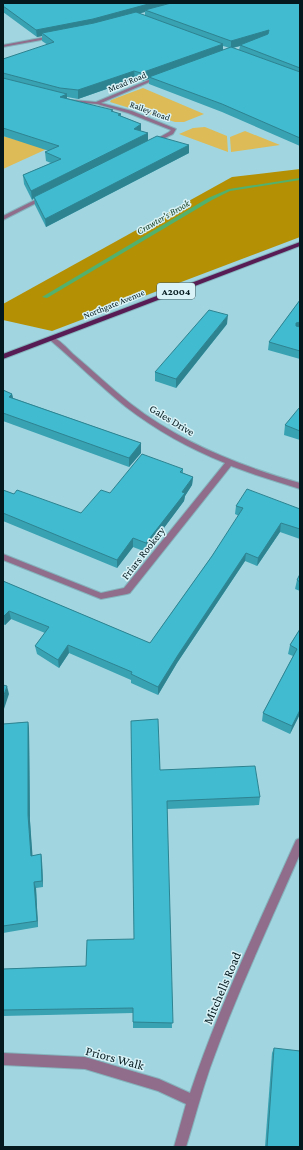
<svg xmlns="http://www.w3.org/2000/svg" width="303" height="1150" font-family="'Crimson Pro',serif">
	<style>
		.green { fill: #ddbb56 }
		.forest { fill: #b49005 }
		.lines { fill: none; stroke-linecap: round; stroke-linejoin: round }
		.stream { fill: #52b16d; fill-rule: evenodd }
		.minor-casing { stroke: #85b4bd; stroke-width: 2 }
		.primary-casing { stroke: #85b4bd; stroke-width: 2 }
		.minor { fill: #8f6d8b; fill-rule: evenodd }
		.primary { fill: #581c54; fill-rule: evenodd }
		.wall { fill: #38a1b2; fill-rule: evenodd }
		.shaded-wall { fill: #2e8391 }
		.building { fill: #41bbcf; stroke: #2e8391 }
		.labels { text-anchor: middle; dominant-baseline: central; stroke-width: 3; stroke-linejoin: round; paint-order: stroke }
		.far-street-label { font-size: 9px; fill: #04191d; stroke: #d8f2f7 }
		.far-water-label { font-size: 10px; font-style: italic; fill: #1e4428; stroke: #d8f2f7 }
		.shield { fill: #d8f2f7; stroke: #445a5e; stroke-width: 1 }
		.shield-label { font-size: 10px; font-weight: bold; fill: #04191d }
		.street-label { font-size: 11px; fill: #04191d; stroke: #d8f2f7 }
		.near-street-label { font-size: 13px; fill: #04191d; stroke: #d8f2f7 }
	</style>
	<rect width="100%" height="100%" fill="#a1d6e0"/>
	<!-- green -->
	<g class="green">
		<polygon points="143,88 204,114 184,122 175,122 110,102 111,100"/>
		<polygon points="205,127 227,136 228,152 179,134 193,128"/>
		<polygon points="245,131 280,145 231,152 230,137"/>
		<polygon points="3,136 20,141 60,143 3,169"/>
	</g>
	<!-- forest -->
	<polygon class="forest" points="300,169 300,237 52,331 3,320 3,304 232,177"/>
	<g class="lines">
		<!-- stream -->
		<polygon class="stream" points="300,178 300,180 230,191 212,200 47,298 42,297 208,198 229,189"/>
		<defs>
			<g id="minor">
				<polygon points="51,36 52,38 3,47 3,45"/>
				<polygon points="158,76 161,77 101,103 132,111 176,129 173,134 155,143 151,142 169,132 171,130 128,113 97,104 72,102 70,101 72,100 96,102"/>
				<polygon points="43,196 48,197 3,220 3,216"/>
				<path d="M 52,337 C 60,340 67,348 73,354 C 92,370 111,388 131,404 C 180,442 240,466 300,483 L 300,489 L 256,475 L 231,466 L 130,593 L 127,594 L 101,599 L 3,560 L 3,554 L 101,593 L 124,588 L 225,463 C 190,449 156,430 126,407 C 100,386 76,362 50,340 L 50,338 Z"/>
				<path d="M 300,838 L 300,854 C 269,925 236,995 210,1068 C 201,1094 194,1121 186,1147 L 174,1147 L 186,1104 L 158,1091 L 85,1069 L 3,1065 L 3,1053 L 85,1057 L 159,1079 L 190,1093 C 219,1006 259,923 296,840 Z"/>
			</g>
			<polygon id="primary" points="300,242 300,246 3,359 3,354"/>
		</defs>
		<!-- minor casing -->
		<use href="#minor" class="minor-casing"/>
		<!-- primary casing -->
		<use href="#primary" class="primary-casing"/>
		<!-- minor -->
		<use href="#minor" class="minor"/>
		<!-- primary -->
		<use href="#primary" class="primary"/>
	</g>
	<!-- wall -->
	<g class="wall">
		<path d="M 3,3 L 300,3 L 300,146 L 222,112 L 149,84 L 149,79 L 141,81 L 135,79 L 78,99 L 67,97 L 67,98 L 121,114 L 121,116 L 141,124 L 141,131 L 148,133 L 148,140 L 189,145 L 189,153 L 46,227 L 35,205 L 34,198 L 32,200 L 24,184 L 23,175 L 51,163 L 46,161 L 45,152 L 49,151 L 3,136 L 3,59 L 48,45 L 42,41 L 42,36 L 37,37 L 3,12 ZM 145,12 L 145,16 L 139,13 ZM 223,46 L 230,48 L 223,50 ZM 240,46 L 239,50 L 233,48 Z"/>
		<polygon points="300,300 300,359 268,350 269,342"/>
		<polygon points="227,324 176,388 155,381 155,372"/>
		<polygon points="3,390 12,394 13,398 141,443 141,453 129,467 3,421"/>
		<polygon points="300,409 300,440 284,435 285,425"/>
		<polygon points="183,469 183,473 193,477 192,485 185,496 184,501 146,552 133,547 117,568 3,521 3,490 14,494 81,513 110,493"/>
		<polygon points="236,506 300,509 300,539 280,532 257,566 245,561 177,663 158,695 131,683 131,680 69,653 59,668 37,654 35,646 45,633 11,619 5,625 3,624 3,581 150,643 212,556 239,516 235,514"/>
		<polygon points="300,574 300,591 295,589 297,580"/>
		<polygon points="300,629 300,714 290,734 262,721 263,713 293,656 288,654 290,645"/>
		<polygon points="28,722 29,729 30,821 32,856 41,854 42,861 43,887 36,888 38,927 3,933 3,724"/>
		<polygon points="160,770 260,797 259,805 167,809 172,1028 133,1028 133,1013 3,1016 3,969 86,966 134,939"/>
		<polygon points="274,1048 300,1147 265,1147 272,1053"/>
	</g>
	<!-- shaded-wall -->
	<g class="shaded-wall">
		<polygon points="152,3 177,3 145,10 145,12 94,26 42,33 42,36 37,37 36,30"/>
		<polygon points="269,30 268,37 240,45 240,46 231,48 231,41"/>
		<polygon points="223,44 223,52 149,77 149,79 141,81 141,73"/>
		<polygon points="134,71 135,79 78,99 78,90"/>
		<polygon points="67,94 67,102 60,97"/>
		<polygon points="141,124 141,132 134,129"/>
		<polygon points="148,133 148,141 34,197 34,198 32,200 31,191"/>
		<polygon points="189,145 189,153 46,227 45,219"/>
		<polygon points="228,315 227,324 176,388 176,379"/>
		<polygon points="300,322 300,329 295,331 296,323"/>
		<polygon points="12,394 14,403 9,397"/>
		<polygon points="141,443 141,453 129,467 129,458"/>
		<polygon points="193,477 192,485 185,496 184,501 146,552 146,543"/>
		<polygon points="281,523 280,532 257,566 258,558"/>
		<polygon points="133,538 133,547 117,568 117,560"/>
		<polygon points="246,553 245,561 177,663 158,695 158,687 178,655"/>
		<polygon points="9,611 11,619 5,625 4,616"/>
		<polygon points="68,645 69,653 59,668 58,660"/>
		<polygon points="7,686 9,694 3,712 3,698"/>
		<polygon points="300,710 300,714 290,734 292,726"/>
		<polygon points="28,722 29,729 30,821 33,862 31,856 28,815"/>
		<polygon points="41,854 42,861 43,887 42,881"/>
		<polygon points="34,882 36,888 38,927 37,921"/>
	</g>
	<!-- building -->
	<g class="building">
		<polygon points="3,3 152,3 93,19 36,30 3,6"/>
		<polygon points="171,3 300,3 300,68 240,45 268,34 269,30 231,41 145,10"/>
		<polygon points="136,12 223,44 141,73 134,71 78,90 60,88 3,73 3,59 54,42 42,33 94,23"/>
		<polygon points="231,47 300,72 300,138 222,104 149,77"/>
		<polygon points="3,78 67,94 60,97 113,110 111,111 121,114 118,115 141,124 134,129 148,133 31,191 23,175 61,159 45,152 59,146 3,128"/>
		<polygon points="157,136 189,145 45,219 34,197"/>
		<polygon points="300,300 300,322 296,323 296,326 300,327 300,351 269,342"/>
		<polygon points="209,310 228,315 176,379 155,372"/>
		<polygon points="3,390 12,394 9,397 141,443 129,458 3,413"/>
		<polygon points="299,408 300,409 300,431 285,425"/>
		<polygon points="142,454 183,469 180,472 193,477 182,492 185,493 146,543 133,538 117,560 3,513 3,490 14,494 17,490 81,513 101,490 110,493"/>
		<polygon points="247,489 300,509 300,529 281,523 258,558 246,553 178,655 158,687 131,674 132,672 68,645 58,660 35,646 49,627 9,611 4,616 3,616 3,581 150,643 212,556 243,508 236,506"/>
		<polygon points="300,574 300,582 297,580"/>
		<polygon points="300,629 300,710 292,726 263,713 297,649 290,645"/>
		<polygon points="3,685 7,686 3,698"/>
		<polygon points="158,719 160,770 255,766 260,797 167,801 173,1023 133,1022 133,1008 3,1010 3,969 86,966 87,940 134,939 131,721"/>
		<polygon points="28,722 28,815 31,856 41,854 42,881 34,882 37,921 3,926 3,724"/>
		<polygon points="274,1048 300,1051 300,1147 267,1147"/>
	</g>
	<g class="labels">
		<!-- far-street labels -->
		<g class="far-street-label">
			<text transform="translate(127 82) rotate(-22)">Mead Road</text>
			<text transform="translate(150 111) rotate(20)">Railey Road</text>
			<text transform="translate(114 304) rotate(-22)">Northgate Avenue</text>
		</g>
		<!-- far-water labels -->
		<g class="far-water-label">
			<text transform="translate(163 217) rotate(-30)">Crawter's Brook</text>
		</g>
		<!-- shield labels -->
		<rect class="shield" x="157" y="283" width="38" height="16" rx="3"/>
		<g class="shield-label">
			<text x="176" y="291">A2004</text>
		</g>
		<!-- street labels -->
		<g class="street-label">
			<text transform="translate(172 420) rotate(31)">Gales Drive</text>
			<text transform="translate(143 553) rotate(-52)">Friars Rookery</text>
		</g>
		<!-- near-street labels -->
		<g class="near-street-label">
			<text transform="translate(222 988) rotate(-67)">Mitchells Road</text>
			<text transform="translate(115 1058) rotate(15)">Priors Walk</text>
		</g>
	</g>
	<!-- border -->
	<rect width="303" height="1150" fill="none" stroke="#04191d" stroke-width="8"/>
</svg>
